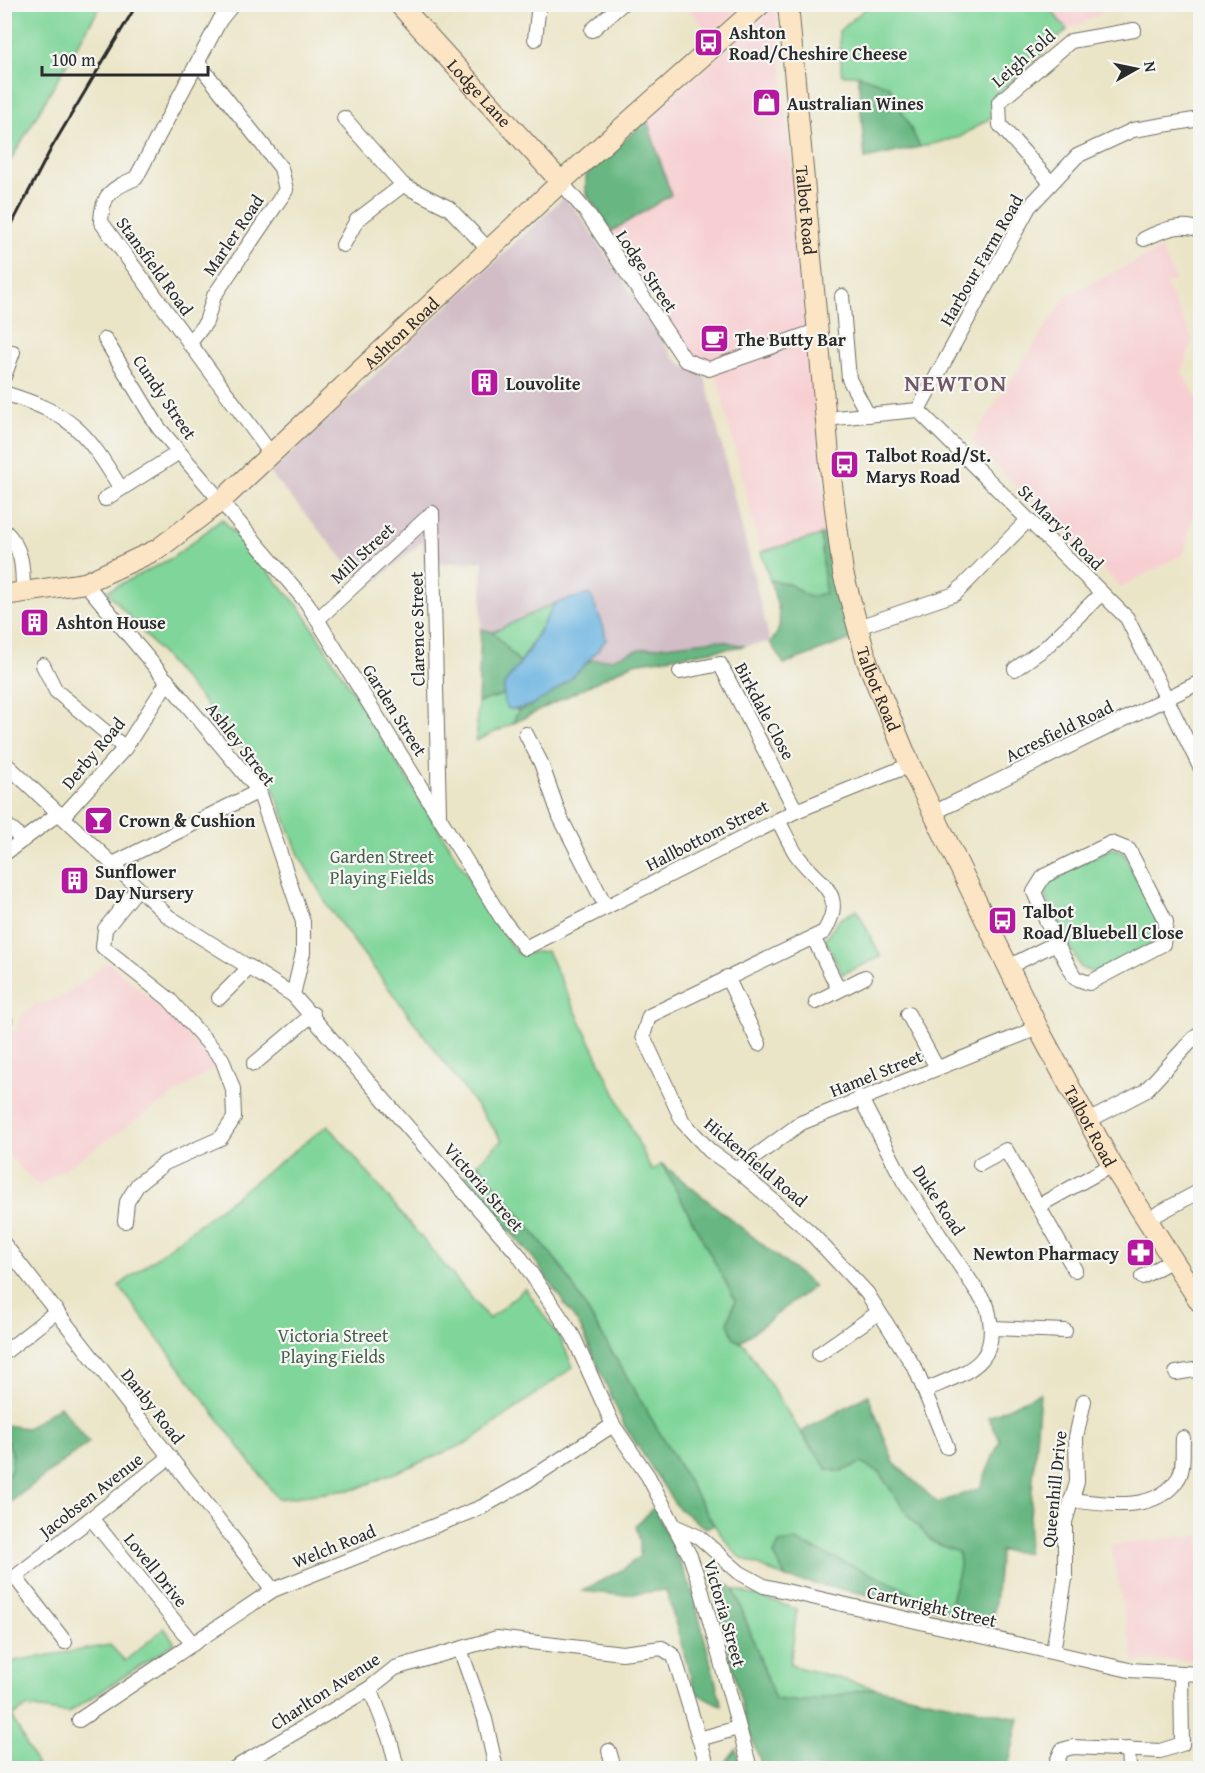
<svg xmlns="http://www.w3.org/2000/svg" width="1205" height="1773" font-family="'Gentium Book Plus',serif">
	<style>
		.built { fill: #f7cfd2 }
		.industrial { fill: #d2bdc6 }
		.green { fill: #80d69a; stroke: #568062; stroke-width: 1.5 }
		.forest { fill: #68b782; stroke: #4a7156; stroke-width: 1.5 }
		.water { fill: #67b2e0; stroke: #496e86; stroke-width: 1.5 }
		.lines { fill: none; stroke-linecap: round; stroke-linejoin: round }
		.street-casing { stroke: #6e6c62; stroke-width: 16 }
		.secondary-casing { stroke: #6e6c62; stroke-width: 22 }
		.street { stroke: #fff; stroke-width: 14 }
		.secondary { stroke: #fce5c4; stroke-width: 20 }
		.rail { stroke: #2b2b2b; stroke-width: 3 }
		.labels { text-anchor: middle; dominant-baseline: central; stroke-width: 4.5; stroke-linejoin: round; paint-order: stroke }
		.poi-label { font-size: 18px; font-weight: bold; fill: #2b2b2b; stroke: #f6f6f2; text-anchor: start }
		.street-label { font-size: 18px; fill: #2b2b2b; stroke: #f6f6f2 }
		.park-label { font-size: 18px; fill: #445e4c; stroke: #f6f6f2 }
		.district-label { font-size: 24px; font-weight: bold; letter-spacing: 1.5px; fill: #6f5767; stroke: #f6f6f2 }
	</style>
	<rect width="100%" height="100%" fill="#f6f6f2"/>
	<filter id="ink" filterUnits="userSpaceOnUse"><feTurbulence type="fractalNoise" baseFrequency=".0167" numOctaves="2"/><feDisplacementMap in="SourceGraphic" scale="12" xChannelSelector="R" yChannelSelector="G"/><feConvolveMatrix kernelMatrix="1 2 1 2 8 2 1 2 1" color-interpolation-filters="sRGB"/></filter>
	<filter id="wash" filterUnits="userSpaceOnUse"><feTurbulence type="fractalNoise" baseFrequency=".008" numOctaves="4" result="noise"/><feDisplacementMap in="SourceGraphic" scale="24" xChannelSelector="R" yChannelSelector="G"/><feGaussianBlur stdDeviation="1.35" result="paint"/><feColorMatrix in="noise" values="0 0 0 0 0 0 0 0 0 0 0 0 0 0 0 0 0 1.4 0 .05"/><feComposite in="paint" operator="in"/></filter>
	<g filter="url(#wash)">
		<rect width="100%" height="100%" fill="#ebe5c7"/>
		<!-- built -->
		<g class="built">
			<polygon points="690,5 690,4 745,5 710,34 688,8"/>
			<polygon points="1047,5 1119,5 1067,30"/>
			<polygon points="771,9 777,14 828,533 761,552 713,362 691,356 612,231 670,195 647,120"/>
			<polygon points="1161,249 1176,280 1166,284 1193,340 1182,372 1200,403 1200,500 1192,518 1184,554 1121,587 971,441 1067,295"/>
			<polygon points="108,962 174,1020 216,1066 39,1186 5,1153 5,1035 11,1030 18,1032 19,1019 36,1004 43,1004 65,995"/>
			<polygon points="1200,1535 1200,1660 1134,1661 1111,1545"/>
		</g>
		<!-- industrial -->
		<polygon class="industrial" points="564,197 584,221 672,355 685,367 704,374 770,642 745,646 716,640 641,649 611,659 591,660 606,639 604,628 591,596 588,594 554,603 493,632 481,629 483,561 424,564 423,541 368,588 270,473"/>
		<!-- green -->
		<g class="green">
			<polygon points="5,4 101,5 5,170 4,5"/>
			<polygon points="871,4 1047,5 1067,30 994,97 993,116 960,137 920,147 889,86 858,75 842,75 839,31"/>
			<path d="M 222,519 L 301,609 L 513,948 L 519,954 L 547,951 L 652,1171 L 662,1164 L 735,1300 L 728,1323 L 734,1338 L 745,1345 L 812,1450 L 840,1472 L 861,1463 L 879,1472 L 910,1518 L 933,1542 L 958,1552 C 966,1571 948,1592 951,1612 L 920,1605 L 908,1590 L 774,1554 L 786,1578 L 738,1556 L 714,1525 L 563,1269 L 478,1163 L 502,1140 L 329,908 L 299,855 L 269,777 L 107,591 L 172,558 Z"/>
			<polygon points="821,535 826,593 809,597 789,584 770,580 761,552"/>
			<polygon points="555,603 520,663 493,632"/>
			<polygon points="503,695 504,703 509,709 519,710 512,724 476,741 478,702"/>
			<polygon points="1112,848 1124,853 1158,922 1156,942 1093,973 1081,968 1043,893 1046,881"/>
			<polygon points="857,910 881,957 842,974 825,939 840,919"/>
			<polygon points="328,1125 489,1319 525,1288 561,1340 573,1367 469,1442 356,1489 278,1499 119,1286"/>
			<path d="M 5,1442 L 8,1442 C 14,1456 14,1467 5,1480 Z"/>
			<polygon points="734,1589 797,1609 790,1665 875,1688 800,1702 775,1699"/>
			<polygon points="164,1628 175,1643 68,1713 27,1707 12,1716 38,1768 5,1768 4,1657 8,1662 110,1645 125,1661"/>
		</g>
		<!-- forest -->
		<g class="forest">
			<polygon points="858,75 889,86 920,147 865,159"/>
			<polygon points="647,120 671,195 612,231 586,193 586,175"/>
			<path d="M 828,533 L 834,578 L 851,639 L 784,664 L 770,642 C 789,626 775,600 770,580 L 789,584 L 809,597 L 825,593 L 821,535 Z"/>
			<polygon points="481,629 493,632 520,663 504,685 503,695 478,702"/>
			<polygon points="717,640 745,646 634,663 512,724 519,710 529,707 553,692 591,660 611,659 640,649"/>
			<polygon points="478,1163 563,1269 714,1525 705,1528 677,1507 624,1425 581,1328 534,1259 463,1177"/>
			<polygon points="662,1164 814,1286 740,1342 734,1339 728,1323 735,1300"/>
			<path d="M 1040,1393 L 1027,1552 L 1000,1551 L 993,1624 L 951,1612 C 948,1592 966,1571 958,1552 L 933,1542 L 910,1518 L 879,1472 L 861,1463 L 840,1472 L 827,1469 L 801,1432 L 868,1395 L 894,1463 L 938,1503 L 980,1488 L 1000,1440 L 988,1417 Z"/>
			<polygon points="60,1406 89,1442 5,1506 5,1480 11,1471 13,1454 8,1442 5,1442 5,1425 27,1428"/>
			<polygon points="654,1507 692,1590 722,1706 695,1692 666,1590 620,1595 582,1591 622,1570 640,1556 640,1542 636,1526"/>
			<polygon points="796,1541 908,1590 920,1605 786,1578 774,1554 779,1543"/>
			<polygon points="710,1572 734,1589 775,1699 800,1702 875,1688 1019,1718 1008,1768 763,1768 746,1723"/>
			<polygon points="736,1749 743,1768 721,1768"/>
		</g>
		<!-- water -->
		<path class="water" d="M 588,594 L 591,596 L 604,628 L 606,640 C 586,666 543,711 509,709 L 504,703 L 504,685 L 526,655 L 555,603 Z"/>
	</g>
	<g filter="url(#ink)">
		<g class="lines">
			<defs>
				<g id="street">
					<path d="M 233,4 L 220,20 L 136,178 C 111,189 102,194 101,222 L 271,454"/>
					<polyline points="592,30 622,4"/>
					<polyline points="535,39 539,4"/>
					<polyline points="344,118 403,185 449,208 489,250"/>
					<polyline points="561,182 587,213 685,360 709,369 816,331"/>
					<polyline points="1051,183 1000,125 999,102 1071,41 1134,30"/>
					<path d="M 1144,239 C 1163,230 1181,222 1200,230"/>
					<polyline points="343,245 357,220 403,185"/>
					<polyline points="842,296 849,379 868,415"/>
					<polyline points="105,339 158,427 307,603 502,919 525,948 796,811 910,765"/>
					<polyline points="189,344 206,322 214,296 286,190 281,168 198,63"/>
					<polyline points="4,377 13,352"/>
					<path d="M 4,393 C 71,414 85,429 121,489"/>
					<polyline points="918,410 1029,207 1077,156 1133,130 1200,119"/>
					<polyline points="825,419 918,410 1127,618 1200,767"/>
					<polyline points="105,499 173,456"/>
					<polyline points="432,513 439,815"/>
					<path d="M 4,530 C 23,548 23,568 23,593"/>
					<polyline points="85,583 259,791 303,922 303,953 293,995"/>
					<polyline points="318,619 432,513"/>
					<polyline points="858,627 955,594 1028,520"/>
					<polyline points="43,665 56,691 125,748"/>
					<polyline points="1015,669 1045,648 1102,593"/>
					<polyline points="680,672 720,664 796,811"/>
					<polyline points="526,734 541,763 560,817 606,907"/>
					<polyline points="4,762 169,917 293,995 518,1254 573,1336 613,1425 648,1476 690,1556 700,1585 750,1768"/>
					<polyline points="933,813 1200,682"/>
					<polyline points="63,816 125,748 168,681"/>
					<path d="M 778,820 C 784,831 789,843 796,854 C 816,883 849,891 824,932 L 649,1016 L 643,1036 L 683,1122 L 710,1151 L 737,1170 L 809,1231 L 867,1293 L 916,1370 L 947,1447"/>
					<polyline points="4,823 23,840"/>
					<polyline points="4,854 59,813"/>
					<polyline points="113,864 259,791"/>
					<polyline points="814,939 839,990"/>
					<polyline points="1008,967 1056,943 1034,892 1044,876 1111,843 1129,850 1166,922 1163,944 1089,983 1075,978 1056,943"/>
					<polyline points="727,977 759,1044"/>
					<polyline points="219,998 250,967"/>
					<polyline points="816,1002 865,977"/>
					<polyline points="908,1014 937,1068"/>
					<polyline points="4,1020 5,1020"/>
					<polyline points="254,1064 313,1014"/>
					<path d="M 860,1097 L 904,1182 L 987,1306 C 1003,1364 969,1371 925,1390"/>
					<polyline points="1088,1121 1145,1091 1193,1039 1200,1034"/>
					<polyline points="980,1164 1006,1150 1075,1270"/>
					<polyline points="737,1170 801,1123 1038,1028"/>
					<polyline points="1040,1205 1112,1165"/>
					<polyline points="1148,1219 1200,1191"/>
					<polyline points="125,1221 127,1202 138,1184 165,1163 221,1138 234,1118 233,1089 222,1059 169,999 103,947 105,929 138,888"/>
					<polyline points="4,1244 273,1590"/>
					<polyline points="1142,1277 1174,1259"/>
					<polyline points="993,1328 1065,1331"/>
					<polyline points="4,1353 57,1311"/>
					<polyline points="819,1354 879,1312"/>
					<polyline points="1176,1373 1200,1369"/>
					<path d="M 1071,1500 C 1105,1504 1155,1513 1177,1480 C 1185,1470 1182,1451 1183,1438"/>
					<polyline points="91,1518 193,1644"/>
					<polyline points="674,1526 699,1537 740,1573 764,1586 1129,1670 1200,1674"/>
					<polyline points="65,1642 15,1577 170,1457"/>
					<polyline points="460,1649 485,1719 495,1764"/>
					<polyline points="1053,1652 1065,1579 1065,1522 1077,1482 1076,1437 1084,1401"/>
					<polyline points="370,1688 390,1740 397,1768"/>
					<polyline points="79,1720 273,1590 482,1507 524,1483 613,1425"/>
					<polyline points="699,1739 738,1728"/>
					<polyline points="1128,1749 1129,1768"/>
					<polyline points="609,1751 614,1768"/>
					<polyline points="235,1768 370,1688 395,1668 497,1638 622,1653 662,1648 674,1656 708,1768"/>
					<polyline points="1054,1768 1062,1750 1073,1747 1160,1751 1182,1744 1181,1673"/>
				</g>
				<g id="secondary">
					<path id="s1" d="M 399,4 L 561,182"/>
					<path id="s2" d="M 788,4 L 831,477 L 843,573 L 867,661 L 910,765 L 1038,1028 L 1112,1165 L 1200,1302"/>
					<path id="s3" d="M 4,595 L 85,583 L 158,549 L 221,501 L 561,182 L 761,4"/>
				</g>
			</defs>
			<!-- street casing -->
			<use href="#street" class="street-casing"/>
			<!-- secondary casing -->
			<use href="#secondary" class="secondary-casing"/>
			<!-- street -->
			<use href="#street" class="street"/>
			<!-- secondary -->
			<use href="#secondary" class="secondary"/>
			<!-- rail -->
			<polyline class="rail" points="4,239 52,147 137,4"/>
		</g>
	</g>
	<!-- icons -->
	<defs>
		<symbol id="bus-square" viewBox="-11 -11 22 22"><rect x="-9" y="-9" width="18" height="18" rx="4" fill="#b5179e" stroke="#f6f6f2"/><path d="M-5-6H5V4H4V6H2V4H-2V6H-4V4H-5ZM-3.5-4V0h7V-4ZM-3.5 1.2v1.5H-2V1.2ZM2 1.2v1.5H3.5V1.2Z" fill="#fff"/></symbol>
		<symbol id="shop-square" viewBox="-11 -11 22 22"><rect x="-9" y="-9" width="18" height="18" rx="4" fill="#b5179e" stroke="#f6f6f2"/><path d="M-5-2.5h2.3a2.7 3.5 0 0 1 5.4 0H5L5.5 6h-11ZM-1.5-2.5h3a1.5 2.3 0 0 0-3 0Z" fill="#fff"/></symbol>
		<symbol id="cafe-square" viewBox="-11 -11 22 22"><rect x="-9" y="-9" width="18" height="18" rx="4" fill="#b5179e" stroke="#f6f6f2"/><path d="M-5.5-4.5H6V0H3Q3 3.5 0 3.5H-2.5Q-5.5 3.5-5.5 0ZM3-3.2v2h1.7v-2ZM-6 4.5H4V6H-6Z" fill="#fff"/></symbol>
		<symbol id="building-square" viewBox="-11 -11 22 22"><rect x="-9" y="-9" width="18" height="18" rx="4" fill="#b5179e" stroke="#f6f6f2"/><path d="M-4-6H4V6H1V3H-1V6H-4ZM-2.5-4.3h1.7v1.8h-1.7ZM.8-4.3h1.7v1.8H.8ZM-2.5-1h1.7V.8h-1.7ZM.8-1h1.7V.8H.8Z" fill="#fff"/></symbol>
		<symbol id="bar-square" viewBox="-11 -11 22 22"><rect x="-9" y="-9" width="18" height="18" rx="4" fill="#b5179e" stroke="#f6f6f2"/><path d="M-6-5H6L.8 .8V4.5H3.5V6h-7V4.5H-.8V.8Z" fill="#fff"/></symbol>
		<symbol id="pharmacy-square" viewBox="-11 -11 22 22"><rect x="-9" y="-9" width="18" height="18" rx="4" fill="#b5179e" stroke="#f6f6f2"/><path d="M-2-6h4v4h4v4h-4v4h-4v-4h-4v-4h4Z" fill="#fff"/></symbol>
	</defs>
	<g fill-rule="evenodd">
		<use href="#bus-square" x="692" y="26" width="33" height="33"/>
		<use href="#shop-square" x="750" y="86" width="33" height="33"/>
		<use href="#cafe-square" x="698" y="322" width="33" height="33"/>
		<use href="#building-square" x="468" y="366" width="33" height="33"/>
		<use href="#bus-square" x="828" y="448" width="33" height="33"/>
		<use href="#building-square" x="18" y="606" width="33" height="33"/>
		<use href="#bar-square" x="82" y="804" width="33" height="33"/>
		<use href="#building-square" x="58" y="864" width="33" height="33"/>
		<use href="#bus-square" x="986" y="904" width="33" height="33"/>
		<use href="#pharmacy-square" x="1124" y="1236" width="33" height="33"/>
	</g>
	<g class="labels">
		<!-- poi labels -->
		<g class="poi-label">
			<text x="729" y="32">Ashton<tspan x="729" dy="21">Road/Cheshire Cheese</tspan></text>
			<text x="787" y="103">Australian Wines</text>
			<text x="735" y="339">The Butty Bar</text>
			<text x="506" y="383">Louvolite</text>
			<text x="866" y="455">Talbot Road/St.<tspan x="866" dy="21">Marys Road</tspan></text>
			<text x="56" y="622">Ashton House</text>
			<text x="119" y="820">Crown &amp; Cushion</text>
			<text x="95" y="871">Sunflower<tspan x="95" dy="21">Day Nursery</tspan></text>
			<text x="1023" y="911">Talbot<tspan x="1023" dy="21">Road/Bluebell Close</tspan></text>
			<text x="1119" y="1253" text-anchor="end">Newton Pharmacy</text>
		</g>
		<!-- street labels -->
		<g class="street-label">
			<text transform="translate(1023 58) rotate(-41)">Leigh Fold</text>
			<text stroke="none"><textPath href="#s1" startOffset="120">Lodge Lane</textPath></text>
			<text stroke="none"><textPath href="#s2" startOffset="207">Talbot Road</textPath></text>
			<text transform="translate(233 235) rotate(-56)">Marler Road</text>
			<text transform="translate(981 260) rotate(-60)">Harbour Farm Road</text>
			<text transform="translate(155 266) rotate(54)">Stansfield Road</text>
			<text transform="translate(647 271) rotate(56)">Lodge Street</text>
			<text stroke="none"><textPath href="#s3" startOffset="488">Ashton Road</textPath></text>
			<text transform="translate(165 397) rotate(56)">Cundy Street</text>
			<text transform="translate(1061 527) rotate(45)">St Mary's Road</text>
			<text transform="translate(362 553) rotate(-43)">Mill Street</text>
			<text transform="translate(417 629) rotate(-91)">Clarence Street</text>
			<text stroke="none"><textPath href="#s2" startOffset="693">Talbot Road</textPath></text>
			<text transform="translate(395 710) rotate(58)">Garden Street</text>
			<text transform="translate(765 711) rotate(62)">Birkdale Close</text>
			<text transform="translate(1059 731) rotate(-26)">Acresfield Road</text>
			<text transform="translate(241 744) rotate(52)">Ashley Street</text>
			<text transform="translate(93 753) rotate(-50)">Derby Road</text>
			<text transform="translate(707 835) rotate(-27)">Hallbottom Street</text>
			<text transform="translate(876 1073) rotate(-22)">Hamel Street</text>
			<text stroke="none"><textPath href="#s2" startOffset="1179">Talbot Road</textPath></text>
			<text transform="translate(756 1162) rotate(40)">Hickenfield Road</text>
			<text transform="translate(484 1187) rotate(49)">Victoria Street</text>
			<text transform="translate(939 1200) rotate(57)">Duke Road</text>
			<text transform="translate(153 1406) rotate(52)">Danby Road</text>
			<text transform="translate(1054 1489) rotate(-84)">Queenhill Drive</text>
			<text transform="translate(91 1495) rotate(-38)">Jacobsen Avenue</text>
			<text transform="translate(334 1546) rotate(-22)">Welch Road</text>
			<text transform="translate(156 1570) rotate(51)">Lovell Drive</text>
			<text transform="translate(932 1606) rotate(13)">Cartwright Street</text>
			<text transform="translate(725 1613) rotate(74)">Victoria Street</text>
			<text transform="translate(325 1691) rotate(-33)">Charlton Avenue</text>
		</g>
		<!-- park labels -->
		<g class="park-label">
			<text x="382" y="856">Garden Street<tspan x="382" dy="21">Playing Fields</tspan></text>
			<text x="333" y="1335">Victoria Street<tspan x="333" dy="21">Playing Fields</tspan></text>
		</g>
		<!-- district labels -->
		<g class="district-label">
			<text x="956" y="382">NEWTON</text>
		</g>
	</g>
	<!-- margin -->
	<rect width="1205" height="1773" fill="none" stroke="#f6f6f2" stroke-width="24"/>
	<!-- north arrow -->
	<g transform="translate(1136 69) rotate(81)" stroke="#f6f6f2" stroke-width="4.5" paint-order="stroke">
	<path d="M0-4.5L10 22L0 15L-10 22Z" fill="#2b2b2b"/>
	<text y="-9" font-size="16" font-weight="bold" text-anchor="middle" fill="#2b2b2b">N</text>
	</g>
	<!-- scale -->
	<path d="M42 66v9h166v-9" fill="none" stroke="#2b2b2b" stroke-width="3"/>
	<text x="51" y="66" font-size="18" fill="#2b2b2b" stroke="#f6f6f2" stroke-width="4.5" paint-order="stroke">100 m</text>
</svg>
